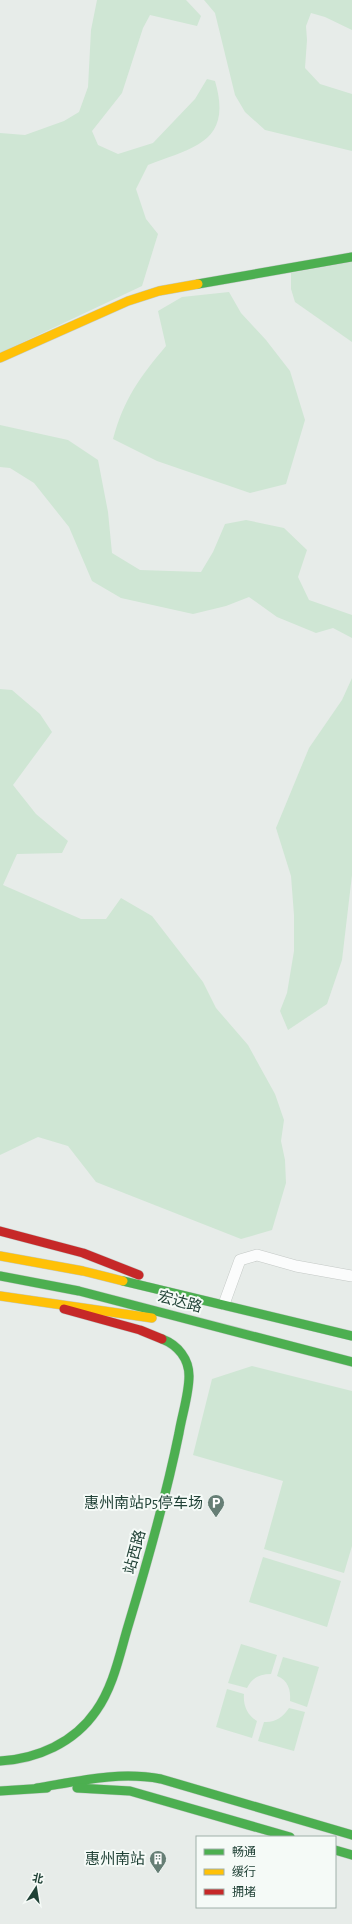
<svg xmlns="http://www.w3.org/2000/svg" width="352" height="1924" font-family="'Alegreya Sans','Noto Sans SC',sans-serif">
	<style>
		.green { fill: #cfe6d4 }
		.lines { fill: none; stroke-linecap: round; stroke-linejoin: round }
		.street-casing { stroke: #c4c9c6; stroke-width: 12 }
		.fast-casing { stroke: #c2cac6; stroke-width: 10 }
		.slow-casing { stroke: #c2cac6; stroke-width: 10 }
		.jam-casing { stroke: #c2cac6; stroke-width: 10 }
		.street { stroke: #fbfcfc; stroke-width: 11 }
		.fast { stroke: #4caf50; stroke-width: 9 }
		.slow { stroke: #ffc107; stroke-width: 9 }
		.jam { stroke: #c62828; stroke-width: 9 }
		.labels { text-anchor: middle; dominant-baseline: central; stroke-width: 4; stroke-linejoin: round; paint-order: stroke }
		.street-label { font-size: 15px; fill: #214237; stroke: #f5faf7 }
		.poi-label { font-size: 15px; fill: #214237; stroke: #f5faf7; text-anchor: end }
	</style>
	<rect width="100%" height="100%" fill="#e7ece9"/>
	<!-- green -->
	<g class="green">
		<path d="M 97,0 L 186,0 L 201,16 L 197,26 L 150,15 L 143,28 L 122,93 L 92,131 L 98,145 L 118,154 L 153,143 L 195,99 L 207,79 L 215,81 C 233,142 194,147 148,165 L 136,189 L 146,219 L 158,234 L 142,286 L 0,353 L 0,133 L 25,135 L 64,121 L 79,112 L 88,87 L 91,30 Z"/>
		<polygon points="204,0 352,0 352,30 325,17 311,13 306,26 307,40 305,68 320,84 352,94 352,151 265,130 245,112 235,95 215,13"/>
		<polygon points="352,262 352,342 295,302 291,289 291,273"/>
		<path d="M 229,292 L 241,313 L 266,340 L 290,371 L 305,420 L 286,484 L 250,493 L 157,461 L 113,439 C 124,399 139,378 166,346 L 158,311 L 182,297 Z"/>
		<polygon points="0,425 68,440 98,460 108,512 112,553 140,570 201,572 213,552 225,524 246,520 284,528 307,550 298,577 309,600 352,615 352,638 333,628 316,633 277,617 249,597 226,606 193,614 121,598 92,581 69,527 34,483 10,468 0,467"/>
		<polygon points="352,678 352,875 342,960 327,1004 288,1030 280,1011 287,993 294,951 294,915 291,876 276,828 309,748 342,700"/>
		<polygon points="0,689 12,690 40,714 52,732 13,785 36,814 68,841 62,853 17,854 3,885 81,919 106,919 121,898 152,916 203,982 216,1008 248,1045 275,1094 284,1120 281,1141 285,1160 286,1183 272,1230 241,1239 96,1182 68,1146 38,1137 0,1155"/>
		<polygon points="252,1366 352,1391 352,1546 344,1573 264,1549 283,1481 193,1455 212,1379"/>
		<polygon points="263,1557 341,1581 327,1627 249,1602"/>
		<path d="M 241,1644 L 277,1655 L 271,1674 C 259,1674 252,1678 247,1688 L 228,1683 Z"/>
		<path d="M 283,1657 L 319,1667 L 307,1707 L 290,1701 C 291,1690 288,1680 277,1676 Z"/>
		<path d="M 227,1689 L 244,1694 C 243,1705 247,1715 257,1721 L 252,1738 L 216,1727 Z"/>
		<path d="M 289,1708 L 305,1712 L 294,1751 L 258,1741 L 264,1722 C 275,1723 283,1717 289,1708 Z"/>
	</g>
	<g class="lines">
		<defs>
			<polyline id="street" points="224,1304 240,1260 257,1255 296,1266 352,1276"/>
			<g id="fast">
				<polyline points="198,284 352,257"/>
				<polyline points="0,1276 79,1291 352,1362"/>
				<polyline points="123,1281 352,1336"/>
				<path d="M 0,1761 C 37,1759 74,1743 96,1711 C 114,1686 120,1652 129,1623 C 148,1560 166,1497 179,1433 C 182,1415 189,1394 189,1376 C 189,1359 178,1345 162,1339"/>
				<path d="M 37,1788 C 79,1781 119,1771 161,1779 L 352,1835"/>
				<polyline points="77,1788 130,1791 290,1837"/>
				<polyline points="0,1791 47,1788"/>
				<polyline points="335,1850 352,1855"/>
			</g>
			<g id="slow">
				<polyline points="0,358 128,301 159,291 198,284"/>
				<polyline points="0,1256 83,1271 123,1281"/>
				<polyline points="0,1296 152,1318"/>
			</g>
			<g id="jam">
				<polyline points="0,1231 83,1253 139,1275"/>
				<polyline points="64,1309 140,1330 162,1339"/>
			</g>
		</defs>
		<!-- street casing -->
		<use href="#street" class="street-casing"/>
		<!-- fast casing -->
		<use href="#fast" class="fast-casing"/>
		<!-- slow casing -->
		<use href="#slow" class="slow-casing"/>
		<!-- jam casing -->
		<use href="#jam" class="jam-casing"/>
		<!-- street -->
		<use href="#street" class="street"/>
		<!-- fast -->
		<use href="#fast" class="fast"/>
		<!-- slow -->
		<use href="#slow" class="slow"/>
		<!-- jam -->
		<use href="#jam" class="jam"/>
	</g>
	<!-- icons -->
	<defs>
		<symbol id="parking-pin" viewBox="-11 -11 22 30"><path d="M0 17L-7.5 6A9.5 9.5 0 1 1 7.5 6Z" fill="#667e75" stroke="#f5faf7"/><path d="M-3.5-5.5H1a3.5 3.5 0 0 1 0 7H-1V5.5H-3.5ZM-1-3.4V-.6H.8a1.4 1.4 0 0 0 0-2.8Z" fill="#fff"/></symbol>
		<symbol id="building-pin" viewBox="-11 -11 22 30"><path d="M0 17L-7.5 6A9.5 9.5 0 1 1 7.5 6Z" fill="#667e75" stroke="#f5faf7"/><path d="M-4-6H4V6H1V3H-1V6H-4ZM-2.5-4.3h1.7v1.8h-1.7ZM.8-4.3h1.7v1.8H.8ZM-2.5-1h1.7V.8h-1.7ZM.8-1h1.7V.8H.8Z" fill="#fff"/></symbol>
	</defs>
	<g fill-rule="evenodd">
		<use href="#parking-pin" x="206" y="1493" width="20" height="27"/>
		<use href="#building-pin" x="148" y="1849" width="20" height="27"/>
	</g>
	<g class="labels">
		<!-- street labels -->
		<g class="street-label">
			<text transform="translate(180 1302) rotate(15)">宏达路</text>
			<text transform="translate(135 1552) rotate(-75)">站西路</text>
		</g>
		<!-- poi labels -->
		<g class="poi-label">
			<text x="203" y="1503">惠州南站P5停车场</text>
			<text x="145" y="1859">惠州南站</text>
		</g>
	</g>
	<!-- legend -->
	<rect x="196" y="1836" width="140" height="72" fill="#f5faf7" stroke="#a0b0aa"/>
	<rect x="204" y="1849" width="20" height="6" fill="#4caf50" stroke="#a0b0aa"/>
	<text x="232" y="1856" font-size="12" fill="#214237">畅通</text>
	<rect x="204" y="1869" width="20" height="6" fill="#ffc107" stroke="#a0b0aa"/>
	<text x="232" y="1876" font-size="12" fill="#214237">缓行</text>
	<rect x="204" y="1889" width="20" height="6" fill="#c62828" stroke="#a0b0aa"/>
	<text x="232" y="1896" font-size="12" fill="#214237">拥堵</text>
	<!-- north arrow -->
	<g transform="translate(36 1888) rotate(12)" stroke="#f5faf7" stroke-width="3" paint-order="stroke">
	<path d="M0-3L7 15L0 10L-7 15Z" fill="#214237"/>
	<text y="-6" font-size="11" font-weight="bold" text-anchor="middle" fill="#214237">北</text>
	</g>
</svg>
